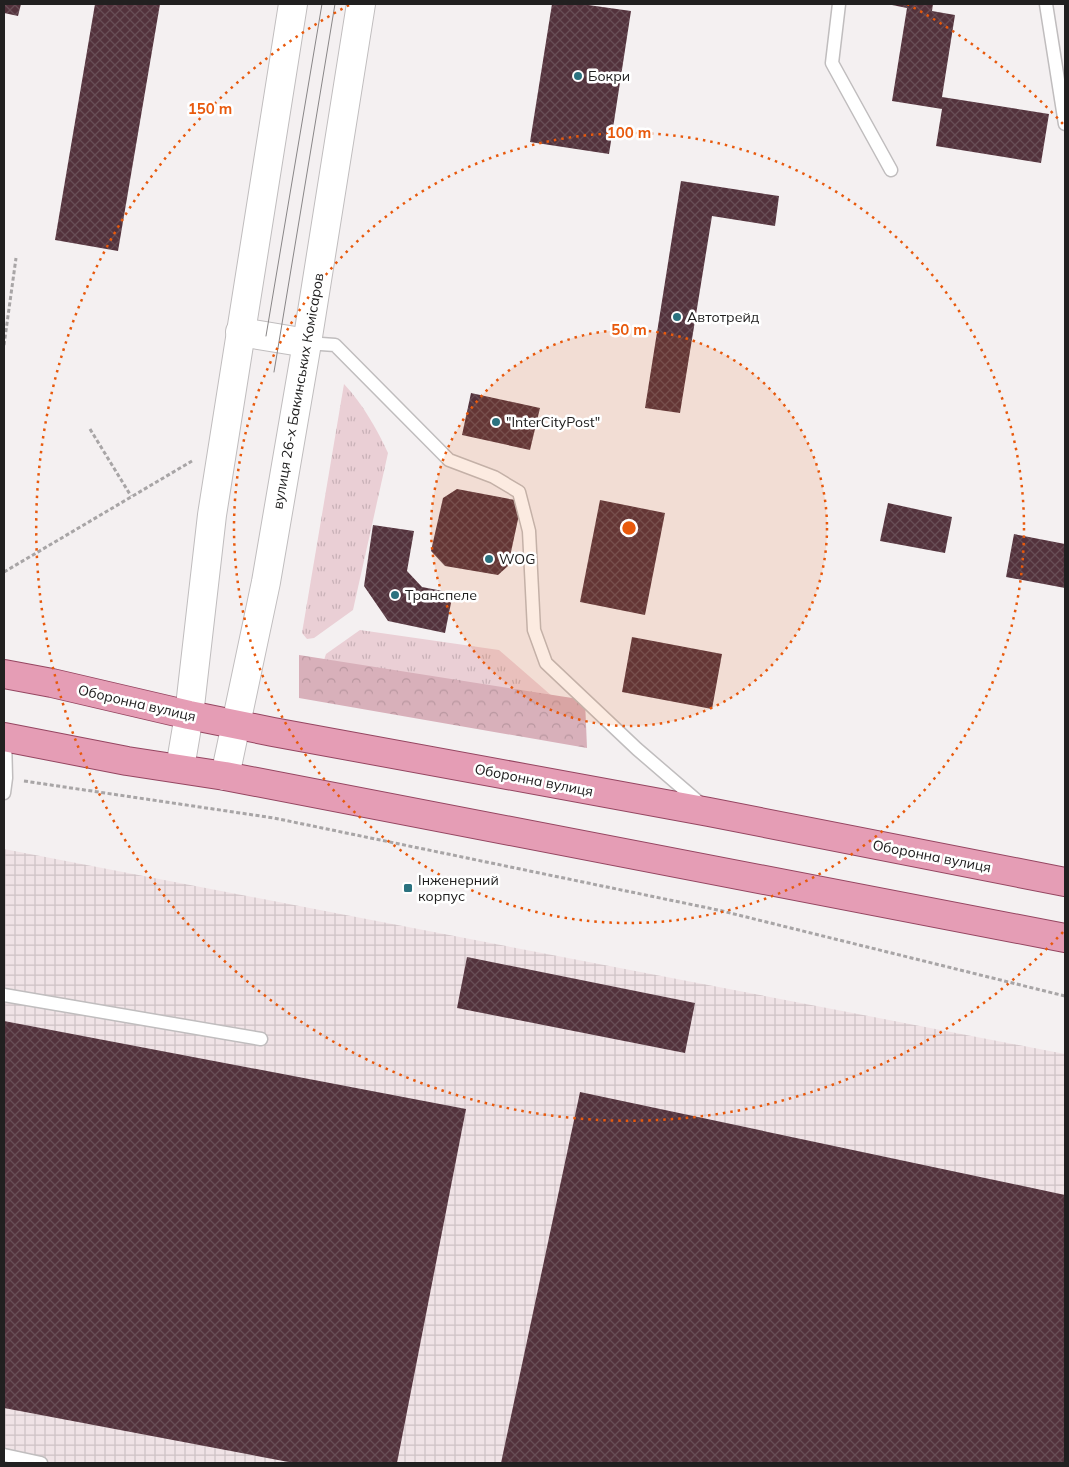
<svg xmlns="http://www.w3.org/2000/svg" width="1069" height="1467" font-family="Mulish,sans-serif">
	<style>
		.industrial { fill: url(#industrial-grid) }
		.grass { fill: url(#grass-tufts) }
		.forest { fill: url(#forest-crowns) }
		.building { fill: url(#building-cross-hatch) }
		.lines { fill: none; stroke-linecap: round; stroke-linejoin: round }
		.lane-casing { stroke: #c0bdbe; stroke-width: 15 }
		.secondary-casing { stroke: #c0bdbe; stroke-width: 30 }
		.primary-casing { stroke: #954661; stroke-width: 30 }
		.path { stroke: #a8a5a6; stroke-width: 3; stroke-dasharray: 4 2.5; stroke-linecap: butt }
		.lane { stroke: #fff; stroke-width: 12 }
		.secondary { stroke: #fff; stroke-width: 28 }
		.primary { stroke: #e59db5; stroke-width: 28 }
		.tram { stroke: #898687; stroke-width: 1 }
		.ring { fill: none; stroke: #e8590c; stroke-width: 2.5; stroke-dasharray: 2.5 5 }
		.poi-dot { fill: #2b727f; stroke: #fff; stroke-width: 2 }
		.labels { text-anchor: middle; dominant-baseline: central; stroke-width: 5; stroke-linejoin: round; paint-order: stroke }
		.poi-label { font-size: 14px; fill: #212020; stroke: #fff; text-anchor: start }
		.street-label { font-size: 14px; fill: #212020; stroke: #fff }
		.centre { fill: #e8590c; stroke: #fff; stroke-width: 2.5 }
		.ring-label { font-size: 15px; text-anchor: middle; font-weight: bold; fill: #e8590c; stroke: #fff; stroke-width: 5; stroke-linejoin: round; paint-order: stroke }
	</style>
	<defs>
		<pattern id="industrial-grid" width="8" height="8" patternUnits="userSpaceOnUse" patternTransform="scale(1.25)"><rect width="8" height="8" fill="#f0e3e6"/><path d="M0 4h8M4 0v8" fill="none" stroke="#cec2c5"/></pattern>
		<pattern id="grass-tufts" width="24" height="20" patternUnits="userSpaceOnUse" patternTransform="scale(1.25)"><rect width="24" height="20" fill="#eacfd5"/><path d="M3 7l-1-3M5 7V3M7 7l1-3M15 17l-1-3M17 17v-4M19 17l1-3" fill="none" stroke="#c8b1b7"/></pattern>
		<pattern id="forest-crowns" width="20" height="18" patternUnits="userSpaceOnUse" patternTransform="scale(1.25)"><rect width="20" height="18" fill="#d8b0ba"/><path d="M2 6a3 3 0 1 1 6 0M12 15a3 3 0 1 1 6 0" fill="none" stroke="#b997a0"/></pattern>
		<pattern id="building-cross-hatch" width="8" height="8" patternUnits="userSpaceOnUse" patternTransform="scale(1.25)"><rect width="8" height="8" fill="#53323c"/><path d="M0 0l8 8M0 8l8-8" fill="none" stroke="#684e56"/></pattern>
	</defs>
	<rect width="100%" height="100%" fill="#f4f0f1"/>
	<!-- industrial -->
	<polygon class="industrial" points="4,849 1065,1054 1065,1463 4,1463"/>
	<!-- grass -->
	<g class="grass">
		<path d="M 344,384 C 362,403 377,429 388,453 L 353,610 L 314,638 L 307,639 L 302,633 Z"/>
		<polygon points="360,630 499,650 552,696 323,663 326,654"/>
	</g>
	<!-- forest -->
	<polygon class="forest" points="299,655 585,700 587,748 299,698"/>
	<!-- building -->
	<g class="building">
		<polygon points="4,4 21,4 18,16 4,13"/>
		<polygon points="95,4 160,4 118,251 55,240"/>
		<polygon points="552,4 581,4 631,11 609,154 530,142"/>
		<polygon points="887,4 933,4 932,11 955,15 942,97 1049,114 1041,163 936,146 942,109 892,101 907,8"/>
		<polygon points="681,181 779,196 775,226 712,216 680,413 645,408"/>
		<polygon points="471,393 540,408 530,450 462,435"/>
		<polygon points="457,489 515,500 520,510 508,566 498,575 445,566 431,551 443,498"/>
		<polygon points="600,500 665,513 645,615 580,602"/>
		<polygon points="888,503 952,517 945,553 880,541"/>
		<polygon points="373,525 414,531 407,571 422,587 453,593 445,633 388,621 364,586"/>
		<polygon points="1014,534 1065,544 1065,588 1006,577"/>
		<polygon points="632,637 722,654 712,709 622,692"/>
		<polygon points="467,957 695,1003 685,1053 457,1008"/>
		<polygon points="4,1021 466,1109 397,1463 294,1463 4,1408"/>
		<polygon points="580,1092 1065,1195 1065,1463 501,1463"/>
	</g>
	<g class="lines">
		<defs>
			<g id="lane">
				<polyline points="839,4 832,63 891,170"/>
				<polyline points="1046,4 1065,124"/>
				<polyline points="307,343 335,345 449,460 494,477 519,492 529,531 534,630 546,663 637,749 702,805"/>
				<polyline points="4,793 6,778 5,737"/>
				<polyline points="4,995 261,1039"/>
				<polyline points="4,1455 41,1463"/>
			</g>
			<g id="secondary">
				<polyline points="240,332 307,343"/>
				<polyline points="180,768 189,715 212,515 293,4"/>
				<polyline points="225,776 266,582 307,343 361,4"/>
			</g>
			<g id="primary">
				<polyline points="4,674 52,683 189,715 273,732 709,812 1065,882"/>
				<polyline points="4,737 127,761 225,776 1065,938"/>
			</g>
		</defs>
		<!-- lane casing -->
		<use href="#lane" class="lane-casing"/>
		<!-- secondary casing -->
		<use href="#secondary" class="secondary-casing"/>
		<!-- primary casing -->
		<use href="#primary" class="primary-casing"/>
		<!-- path -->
		<g class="path">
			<polyline points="4,345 16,258"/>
			<polyline points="90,429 131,496"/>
			<polyline points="4,572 192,461"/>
			<polyline points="24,781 274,818 718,910 1065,996"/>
		</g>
		<!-- lane -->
		<use href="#lane" class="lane"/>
		<!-- secondary -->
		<use href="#secondary" class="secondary"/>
		<!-- primary -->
		<use href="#primary" class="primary"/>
		<!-- tram -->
		<g class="tram">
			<polyline points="266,336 322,4"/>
			<polyline points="274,372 335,4"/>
		</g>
	</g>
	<!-- distance rings -->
	<circle cx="629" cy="528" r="198" fill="#e8590c" fill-opacity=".12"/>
	<g class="ring">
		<circle cx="629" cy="528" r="198"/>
		<circle cx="629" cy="528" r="395"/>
		<path d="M1063 932A593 593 0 1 1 351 4M907 4A593 593 0 0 1 1063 124"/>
	</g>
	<!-- markers -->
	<g class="poi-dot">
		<circle cx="578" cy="76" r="5"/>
		<circle cx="677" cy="317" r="5"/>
		<circle cx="496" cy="422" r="5"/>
		<circle cx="489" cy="559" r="5"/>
		<circle cx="395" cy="595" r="5"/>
		<rect x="403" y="883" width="10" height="10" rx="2.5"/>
	</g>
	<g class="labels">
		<!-- poi labels -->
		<g class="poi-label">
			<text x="588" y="76">Бокри</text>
			<text x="687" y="317">Автотрейд</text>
			<text x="506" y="422">"InterCityPost"</text>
			<text x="499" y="559">WOG</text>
			<text x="405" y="595">Транспеле</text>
			<text x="418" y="880">Інженерний<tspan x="418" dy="16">корпус</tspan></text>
		</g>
		<!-- street labels -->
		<g class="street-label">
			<text transform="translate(298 391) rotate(-80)">вулиця 26-х Бакинських Комісаров</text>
			<text transform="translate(137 703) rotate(13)">Оборонна вулиця</text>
			<text transform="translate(534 780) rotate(11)">Оборонна вулиця</text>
			<text transform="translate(932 856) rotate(11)">Оборонна вулиця</text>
		</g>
	</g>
	<circle cx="629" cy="528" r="8" class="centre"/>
	<g class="ring-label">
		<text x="210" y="114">150 m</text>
		<text x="629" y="138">100 m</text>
		<text x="629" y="335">50 m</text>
	</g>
	<!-- border -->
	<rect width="1069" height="1467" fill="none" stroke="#212020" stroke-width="10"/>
</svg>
